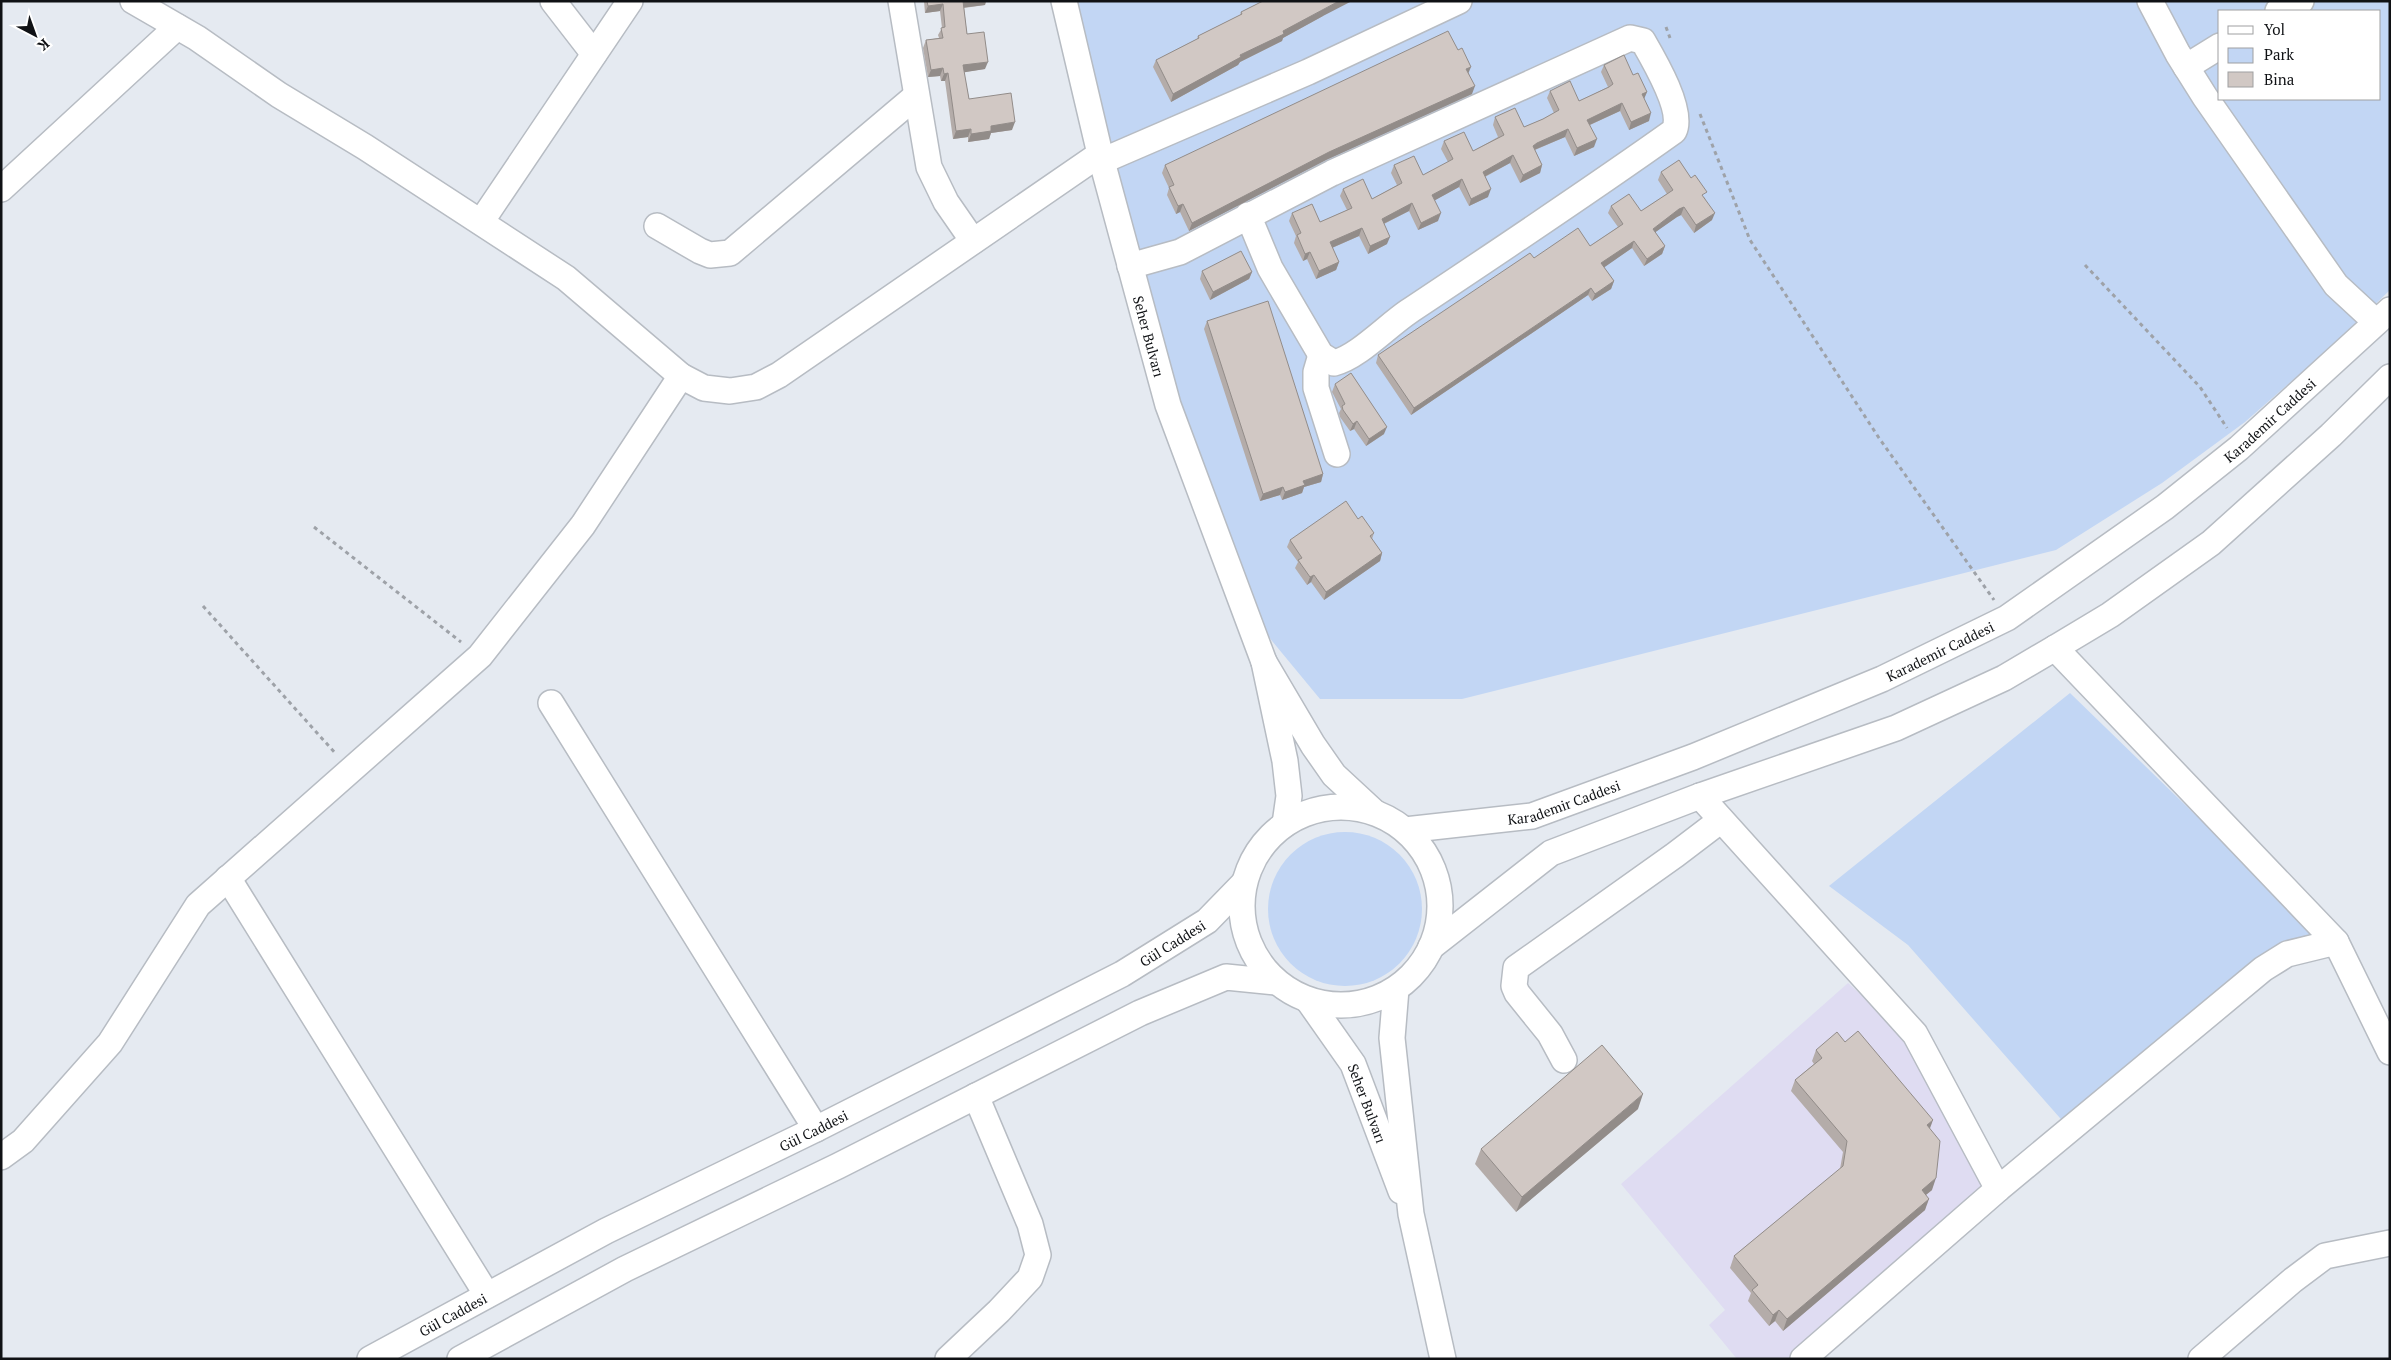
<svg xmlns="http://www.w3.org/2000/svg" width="2391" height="1360" font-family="'PT Serif',serif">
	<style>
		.education { fill: #dfdcf2 }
		.green { fill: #c2d6f4; fill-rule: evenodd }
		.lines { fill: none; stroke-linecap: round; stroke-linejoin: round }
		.minor-casing { stroke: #b7bcc3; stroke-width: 28 }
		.path { stroke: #9ea2a8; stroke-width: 3; stroke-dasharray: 4 4; stroke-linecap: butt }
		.minor { stroke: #fff; stroke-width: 25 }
		.wall { fill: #b4aca9 }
		.shaded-wall { fill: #928c89 }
		.building { fill: #d1c8c4; stroke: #928c89 }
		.labels { text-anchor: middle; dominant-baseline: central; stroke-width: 4; stroke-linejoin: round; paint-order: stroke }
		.street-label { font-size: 14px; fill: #101215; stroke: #fff }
	</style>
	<rect width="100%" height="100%" fill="#e5eaf1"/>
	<!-- education -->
	<polygon class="education" points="1848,983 1895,1025 1932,1077 1982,1184 1977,1198 1788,1359 1737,1359 1709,1325 1725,1310 1621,1184"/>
	<!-- green -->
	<g class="green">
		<path d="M 1066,1 L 2390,1 L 2390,290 L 2335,343 L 2245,422 L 2162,483 L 2056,550 L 1462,699 L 1320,699 L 1254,619 L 1215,525 ZM 2220,11 L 2380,11 L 2380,99 L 2220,99 Z"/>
		<polygon points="2070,693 2317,933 2067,1126 1908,945 1829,886"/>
		<circle cx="1345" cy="909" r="77"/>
	</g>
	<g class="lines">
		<defs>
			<g id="minor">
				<polyline points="133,1 197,38 279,95 365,147 566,278 681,376 704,388 730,391 756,387 779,375 1100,154"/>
				<polyline points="553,1 594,54"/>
				<polyline points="901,1 929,167 946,202 973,241"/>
				<path id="s1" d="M 1064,1 L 1100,154 L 1168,405 L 1264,662"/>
				<polyline points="2150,1 2178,54 2205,97 2336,285 2376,322"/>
				<polyline points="2278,11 2301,1"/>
				<polyline points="2186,67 2220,46"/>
				<polyline points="1102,161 1308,72 1459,1"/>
				<polyline points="1,189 177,27"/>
				<polyline points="481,222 630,1"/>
				<polyline points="657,226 700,251 710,255 730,253 916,96"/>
				<path d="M 1130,266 L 1180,252 L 1332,173 L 1630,38 L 1643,41 C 1654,60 1684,111 1674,131 C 1587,193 1498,252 1408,312 C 1386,327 1358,357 1334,363 L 1321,355 L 1270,268 L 1248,215"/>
				<polyline points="1321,355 1316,372 1316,388 1337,454"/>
				<polyline points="2055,648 2336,942 2390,1052"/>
				<polyline points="551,703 816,1129"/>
				<polyline points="1700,796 1915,1034 1998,1189 1803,1359"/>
				<circle cx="1341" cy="906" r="99"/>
				<polyline points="1285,824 1289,796 1285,761 1264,662 1313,745 1334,775 1374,812"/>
				<path id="s2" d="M 1405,830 L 1532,816 L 1693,757 L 1882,679 L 2007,618 L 2165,507 L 2239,448 L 2390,310"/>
				<polyline points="228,878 487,1295"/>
				<polyline points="1431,947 1551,853 1700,796 1896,728 2004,678 2055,648 2110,615 2211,543 2331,435 2390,377"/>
				<polyline points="1396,989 1392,1038 1411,1214 1443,1359"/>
				<path id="s3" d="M 1308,1000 L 1353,1064 L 1401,1191"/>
				<polyline points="1564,1060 1550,1034 1517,993 1514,986 1516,968 1675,855 1721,820"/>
				<polyline points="1,1157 23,1141 110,1043 198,905 480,656 583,525 681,376"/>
				<polyline points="1998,1189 2263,969 2287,954 2336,942"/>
				<path id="s4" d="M 370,1359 L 606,1231 L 816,1129 L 1122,974 L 1207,921 L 1244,883"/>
				<polyline points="460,1359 625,1269 838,1166 1140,1013 1226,977 1276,982"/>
				<polyline points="948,1359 999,1311 1030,1278 1038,1255 1030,1224 976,1096"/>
				<polyline points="2201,1359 2293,1280 2325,1256 2390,1243"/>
			</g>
		</defs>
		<!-- minor casing -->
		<use href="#minor" class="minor-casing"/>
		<!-- path -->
		<g class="path">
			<polyline points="1666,27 1670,38"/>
			<polyline points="1700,114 1750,240 1879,438 1994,600"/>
			<polyline points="2085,265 2200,387 2227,428"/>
			<polyline points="314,527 461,642"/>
			<polyline points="203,606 336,754"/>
		</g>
		<!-- minor -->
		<use href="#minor" class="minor"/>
	</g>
	<!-- wall -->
	<g class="wall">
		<polygon points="924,1 986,1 985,5 964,8 967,34 985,69 964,72 969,99 1012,130 991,133 989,139 968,142 968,137 953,139 945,81 941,81 940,76 928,77 923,48 926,40 939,38 938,35 942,28 940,11 925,13"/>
		<polygon points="1241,12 1323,16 1283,38 1282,41 1240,62 1238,65 1171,102 1153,67 1156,60 1197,39 1198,36 1240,15"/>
		<polygon points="1604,65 1633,75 1647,92 1644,98 1649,121 1629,130 1620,111 1590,125 1594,147 1574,156 1565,137 1535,150 1542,165 1540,173 1520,183 1510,163 1485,177 1488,197 1469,206 1459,187 1435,200 1438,221 1418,230 1409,211 1384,224 1387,244 1368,254 1359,236 1332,248 1339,262 1336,270 1316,279 1307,259 1303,261 1294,243 1296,236 1289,221 1292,213 1320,222 1347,210 1340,196 1343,189 1372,199 1397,185 1391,173 1394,165 1423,175 1448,162 1441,149 1444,141 1473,151 1498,137 1493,125 1495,117 1524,127 1543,119 1554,113 1547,98 1550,91 1579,101 1608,87 1601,72"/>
		<polygon points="1469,73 1472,94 1326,160 1189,231 1180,212 1176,214 1167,195 1169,188 1162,173 1165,165"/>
		<polygon points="1661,172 1705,198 1712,220 1694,233 1681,215 1677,217 1655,232 1665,246 1662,254 1644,266 1632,248 1604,267 1614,281 1611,289 1592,301 1588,295 1411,415 1376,363 1378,355 1534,258 1590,246 1618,227 1608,213 1611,206 1641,211 1667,194 1658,180"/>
		<polygon points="1202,271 1252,272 1249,279 1210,300 1200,279"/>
		<polygon points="1207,321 1323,474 1321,482 1304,487 1302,493 1282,500 1280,495 1260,501 1204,329"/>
		<polygon points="1335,384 1384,434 1366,446 1354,429 1350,431 1340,417 1339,413 1341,409 1332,392"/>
		<polygon points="1358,519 1374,533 1372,539 1382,553 1380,561 1324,600 1311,582 1307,585 1295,568 1298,562 1287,547 1290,540"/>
		<polygon points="1845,1042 1930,1129 1932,1190 1926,1195 1925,1210 1783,1331 1775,1321 1769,1326 1748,1301 1751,1293 1730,1268 1734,1256 1840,1169 1843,1152 1791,1091 1795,1080 1814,1064 1812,1061 1816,1050"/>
		<polygon points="1638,1109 1516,1212 1475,1164 1481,1149"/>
	</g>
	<!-- shaded-wall -->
	<g class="shaded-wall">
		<polygon points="963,1 986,1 985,5 960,8"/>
		<polygon points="1339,1 1352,1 1323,16 1283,38 1282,41 1240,62 1238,65 1171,102 1173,94 1283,31"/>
		<polygon points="943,4 940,11 925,13 928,6"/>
		<polygon points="988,62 985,69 960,73 963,65"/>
		<polygon points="1471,67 1468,74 1466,69"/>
		<polygon points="943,68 940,76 928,77 931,70"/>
		<polygon points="948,73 945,81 941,81 944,74"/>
		<polygon points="1475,86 1472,94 1326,160 1189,231 1192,223 1329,152"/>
		<polygon points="1647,92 1644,99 1642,94"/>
		<polygon points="1622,103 1620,111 1585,127 1587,120"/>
		<polygon points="1651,113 1649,121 1629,130 1631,122"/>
		<polygon points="1015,122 1012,130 991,133 989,139 968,142 971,134 991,126"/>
		<polygon points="971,129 968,137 953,139 956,131"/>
		<polygon points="1568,129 1565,137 1534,150 1533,146 1537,143"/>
		<polygon points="1597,139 1594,147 1574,156 1577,148"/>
		<polygon points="1513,155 1510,163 1480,179 1483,172"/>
		<polygon points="1542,165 1540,173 1520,183 1523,175"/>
		<polygon points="1462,179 1459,187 1430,203 1432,195"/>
		<polygon points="1491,189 1488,197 1469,206 1471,199"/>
		<polygon points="1412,203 1409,211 1379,226 1382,219"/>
		<polygon points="1183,204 1180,212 1176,214 1178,206"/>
		<polygon points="1684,207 1681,215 1677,217 1650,236 1653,229 1679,209"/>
		<polygon points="1441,213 1438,221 1418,230 1421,223"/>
		<polygon points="1715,213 1712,220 1694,233 1696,225"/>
		<polygon points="1362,228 1359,236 1327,250 1330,242"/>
		<polygon points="1390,237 1387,244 1368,254 1370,246"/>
		<polygon points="1634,241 1632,248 1599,271 1601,263"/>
		<polygon points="1665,246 1662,254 1644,266 1647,259"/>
		<polygon points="1310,252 1307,259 1303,261 1305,254"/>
		<polygon points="1339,262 1336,270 1316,279 1319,271"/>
		<polygon points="1252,272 1249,279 1210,300 1213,292"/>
		<polygon points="1614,281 1611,289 1592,301 1595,294"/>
		<polygon points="1591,288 1588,295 1411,415 1414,408"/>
		<polygon points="1357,421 1354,429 1350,431 1353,424"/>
		<polygon points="1387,427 1384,434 1366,446 1369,439"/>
		<polygon points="1323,474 1321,482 1304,487 1302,493 1282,500 1285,492 1303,481"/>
		<polygon points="1283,487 1280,495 1260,501 1263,494"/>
		<polygon points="1382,553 1380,561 1324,600 1326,592"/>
		<polygon points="1314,575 1311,582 1307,585 1310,577"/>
		<polygon points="1643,1094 1638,1109 1516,1212 1522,1197"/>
		<polygon points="1933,1120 1929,1131 1927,1125"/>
		<polygon points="1936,1178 1932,1190 1918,1201 1922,1190"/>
		<polygon points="1929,1199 1925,1210 1783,1331 1787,1319"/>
		<polygon points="1779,1310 1775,1321 1769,1326 1773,1315"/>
	</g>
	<!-- building -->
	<g class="building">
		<polygon points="927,1 963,1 967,34 984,32 988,62 963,65 969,99 1011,93 1015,122 991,126 991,131 971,134 971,129 956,131 948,73 944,74 943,68 931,70 926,40 943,38 941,28 945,27 943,4 928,6"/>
		<polygon points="1263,1 1339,1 1283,31 1284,34 1240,55 1241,57 1173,94 1156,60 1199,38 1198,36 1242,14 1241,12"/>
		<polygon points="1448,31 1458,50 1462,48 1471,67 1466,69 1475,86 1329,152 1192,223 1183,204 1178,206 1169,187 1174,185 1165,165"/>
		<polygon points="1624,55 1633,75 1638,73 1647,92 1642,94 1651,113 1631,122 1622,103 1587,120 1597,139 1577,148 1568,129 1537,143 1533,146 1542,165 1523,175 1513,155 1483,172 1491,189 1471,199 1462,179 1432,195 1441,213 1421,223 1412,203 1382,219 1390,237 1370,246 1362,228 1330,242 1339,262 1319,271 1310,252 1305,254 1297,235 1301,233 1292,213 1312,204 1320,222 1352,208 1343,189 1363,179 1372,199 1402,183 1394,165 1414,156 1423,175 1453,159 1444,141 1464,132 1473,151 1504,135 1495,117 1515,108 1524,127 1543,119 1559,110 1550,91 1570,81 1579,101 1609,87 1613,84 1604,65"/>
		<polygon points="1679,160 1691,178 1695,175 1707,192 1702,195 1715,213 1696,225 1684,207 1679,209 1653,229 1665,246 1647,259 1634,241 1601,263 1614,281 1595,294 1591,288 1414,408 1378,355 1530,253 1534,258 1578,228 1590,246 1623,224 1611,206 1629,194 1641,211 1673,190 1661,172"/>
		<polygon points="1241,251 1252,272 1213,292 1202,271"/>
		<polygon points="1268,301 1323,474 1303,481 1305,485 1285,492 1283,487 1263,494 1207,321"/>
		<polygon points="1351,373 1387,427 1369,439 1357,421 1353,424 1343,410 1342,406 1345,404 1335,384"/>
		<polygon points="1346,501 1358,519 1362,516 1374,533 1370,536 1382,553 1326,592 1314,575 1310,577 1298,560 1302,558 1290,540"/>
		<polygon points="1858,1031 1933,1120 1927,1125 1940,1141 1936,1178 1922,1190 1929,1199 1787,1319 1779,1310 1773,1315 1752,1290 1758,1285 1734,1256 1843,1166 1847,1141 1795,1080 1822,1058 1816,1050 1837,1032 1845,1042"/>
		<polygon points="1602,1045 1643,1094 1522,1197 1481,1149"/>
	</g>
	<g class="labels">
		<!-- street labels -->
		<g class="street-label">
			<text stroke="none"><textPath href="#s1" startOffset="346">Seher Bulvarı</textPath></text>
			<text stroke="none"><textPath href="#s2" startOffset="972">Karademir Caddesi</textPath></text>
			<text stroke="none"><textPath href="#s2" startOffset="568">Karademir Caddesi</textPath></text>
			<text stroke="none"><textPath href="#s2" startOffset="162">Karademir Caddesi</textPath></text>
			<text stroke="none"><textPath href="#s4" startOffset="904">Gül Caddesi</textPath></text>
			<text stroke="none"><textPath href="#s3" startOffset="120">Seher Bulvarı</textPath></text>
			<text stroke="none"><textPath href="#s4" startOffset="499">Gül Caddesi</textPath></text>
			<text stroke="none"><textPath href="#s4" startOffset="94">Gül Caddesi</textPath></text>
		</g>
	</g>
	<!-- border -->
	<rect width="2391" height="1360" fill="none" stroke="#101215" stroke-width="5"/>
	<!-- legend -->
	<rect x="2218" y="10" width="162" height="90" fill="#ffffff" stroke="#9fa0a1"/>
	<rect x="2228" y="26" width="25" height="8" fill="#ffffff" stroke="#9fa0a1"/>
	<text x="2264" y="35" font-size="15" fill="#101215">Yol</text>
	<rect x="2228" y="48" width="25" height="15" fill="#c2d6f4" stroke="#9fa0a1"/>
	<text x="2264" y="60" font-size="15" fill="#101215">Park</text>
	<rect x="2228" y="72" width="25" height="15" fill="#d1c8c4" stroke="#9fa0a1"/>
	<text x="2264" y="85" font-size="15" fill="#101215">Bina</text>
	<!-- north arrow -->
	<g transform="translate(35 35) rotate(139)" stroke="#ffffff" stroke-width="4" paint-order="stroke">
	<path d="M0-4L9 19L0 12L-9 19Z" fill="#101215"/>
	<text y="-8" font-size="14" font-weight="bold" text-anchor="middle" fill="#101215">K</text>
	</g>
</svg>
